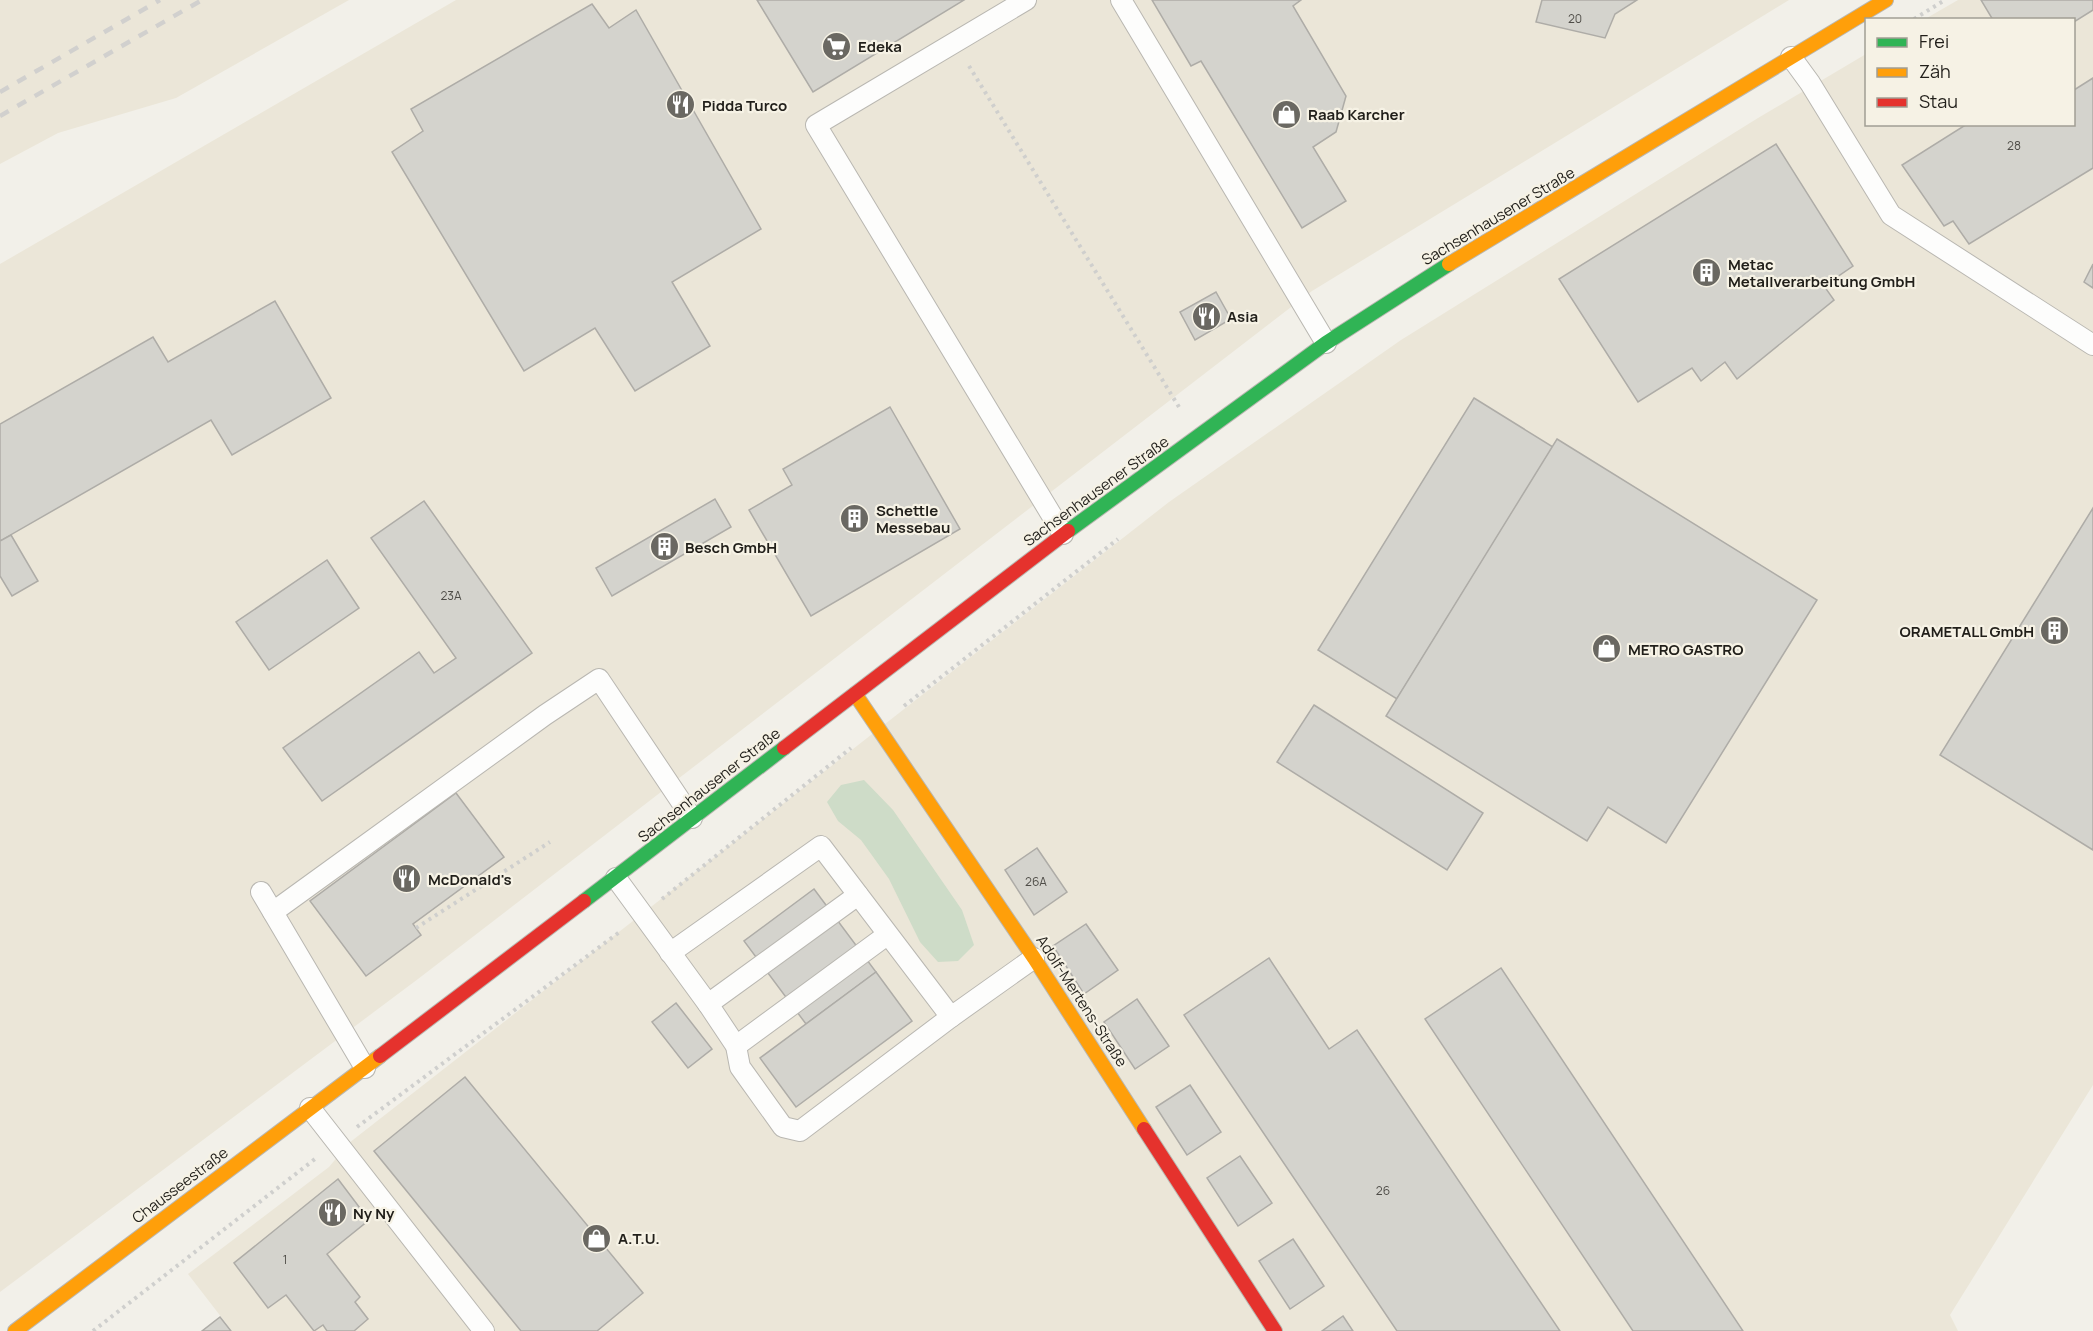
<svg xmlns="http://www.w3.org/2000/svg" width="2093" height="1331" font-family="Manrope,sans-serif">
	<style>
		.built { fill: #ebe6d8 }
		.green { fill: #cedcc8 }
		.building { fill: #d4d3cd; stroke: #aeaca7; stroke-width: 1.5 }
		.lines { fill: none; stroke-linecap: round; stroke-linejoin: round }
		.lane-casing { stroke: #b9b7b1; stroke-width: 22 }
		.fast-casing { stroke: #b9b7b1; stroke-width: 16 }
		.slow-casing { stroke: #b9b7b1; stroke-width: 16 }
		.jam-casing { stroke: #b9b7b1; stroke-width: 16 }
		.path { stroke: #cfcfcd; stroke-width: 4; stroke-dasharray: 3 4.5; stroke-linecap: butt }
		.lane { stroke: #fdfdfc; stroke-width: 20 }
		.fast { stroke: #30b455; stroke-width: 14 }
		.slow { stroke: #ff9f0a; stroke-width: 14 }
		.jam { stroke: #e5322d; stroke-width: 14 }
		.rail { stroke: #d1d0ce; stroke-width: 4.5; stroke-dasharray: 10 10; stroke-linecap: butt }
		.labels { text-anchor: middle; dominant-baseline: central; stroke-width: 4.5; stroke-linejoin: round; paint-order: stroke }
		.number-label { font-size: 12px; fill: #4e4c47 }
		.poi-label { font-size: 15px; font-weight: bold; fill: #211f1a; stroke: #f6f2e5; text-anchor: start }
		.street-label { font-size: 15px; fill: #211f1a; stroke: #f6f2e5 }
	</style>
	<rect width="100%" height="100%" fill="#f2f0e9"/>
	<!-- built -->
	<g class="built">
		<polygon points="0,0 349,0 176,98 58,133 0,164"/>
		<polygon points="456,0 1789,0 1312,291 418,979 0,1292 0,264"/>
		<polygon points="1958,0 2093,0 2093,1085 1950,1315 1958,1331 232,1331 188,1274 329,1167 349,1143 1169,502 1401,340 1758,118 1866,54 1866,124 2074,124 2074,20 1925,19"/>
	</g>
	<!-- green -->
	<polygon class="green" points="864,780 893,810 962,910 974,945 958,961 938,962 920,942 889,879 861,840 838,821 827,802 841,785"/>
	<!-- building -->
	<g class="building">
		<polygon points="757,0 964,0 813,92"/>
		<polygon points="1152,0 1301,0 1293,6 1346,96 1336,132 1313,147 1346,201 1302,228 1201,61 1191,66"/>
		<polygon points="1542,0 1637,0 1615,14 1605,38 1536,22"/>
		<polygon points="1981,0 2093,0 2093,10 2074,22 2074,20 1993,20"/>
		<polygon points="592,4 609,28 636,10 761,229 672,282 710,346 635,391 595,328 524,371 392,152 423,131 411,109"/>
		<polygon points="2093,78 2093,168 1969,244 1953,221 1944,226 1902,165 1967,124 2074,124 2074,90"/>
		<polygon points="1776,144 1853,266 1824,286 1834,300 1737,379 1725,362 1701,381 1692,368 1638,402 1559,279"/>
		<polygon points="2093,264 2093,288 2084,282"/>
		<polygon points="1216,292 1231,319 1195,340 1180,312"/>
		<polygon points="275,301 331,398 232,455 211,420 0,541 0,424 153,337 168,362"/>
		<polygon points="1474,398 1553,447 1397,699 1318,650"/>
		<polygon points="890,407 960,529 811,616 749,510 792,485 783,469"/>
		<polygon points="1557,439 1817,600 1666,843 1608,807 1587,841 1386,716"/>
		<polygon points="715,499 731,527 612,596 596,568"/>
		<polygon points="424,501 532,653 322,801 283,748 419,652 434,673 456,658 371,538"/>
		<polygon points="2093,508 2093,850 1940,755"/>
		<polygon points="11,535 38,581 12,596 0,576 0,541"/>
		<polygon points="327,560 359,608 269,670 236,622"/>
		<polygon points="1314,705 1483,813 1447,870 1277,762"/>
		<polygon points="456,793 504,857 413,924 421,935 366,976 310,901"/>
		<polygon points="1037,848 1067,892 1034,915 1005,870"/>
		<polygon points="814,889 876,972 806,1024 744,941"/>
		<polygon points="1086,924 1118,970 1084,994 1053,946"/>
		<polygon points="1269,958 1329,1049 1357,1030 1560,1331 1397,1331 1184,1015"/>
		<polygon points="1501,968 1743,1331 1633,1331 1425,1019"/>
		<polygon points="876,972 912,1021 796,1107 760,1058"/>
		<polygon points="1137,999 1169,1046 1135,1069 1104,1022"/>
		<polygon points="676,1003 712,1049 688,1068 652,1022"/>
		<polygon points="465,1077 643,1293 597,1331 521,1331 374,1151"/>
		<polygon points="1190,1085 1221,1132 1187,1155 1156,1107"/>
		<polygon points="1240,1156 1272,1203 1238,1226 1207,1178"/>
		<polygon points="338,1179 369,1220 327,1254 360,1297 355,1302 368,1319 354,1331 327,1331 323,1325 314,1331 286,1295 268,1308 234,1263"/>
		<polygon points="1293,1239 1324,1286 1290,1309 1259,1261"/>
		<polygon points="1343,1316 1353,1331 1322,1331"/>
		<polygon points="220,1317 231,1331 202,1331"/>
	</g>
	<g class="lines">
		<defs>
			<g id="lane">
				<polyline points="1026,0 816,125 1063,534"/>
				<polyline points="1121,0 1326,343"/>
				<polyline points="1791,57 1810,83 1891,215 2093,345"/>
				<polyline points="616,878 708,1004 736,1046 740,1067 783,1127 800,1131 951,1017"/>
				<polyline points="261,892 365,1068"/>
				<polyline points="273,912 545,715 599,679 692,818"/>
				<polyline points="670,953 821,846 951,1017 1034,958"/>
				<polyline points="708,1004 858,895"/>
				<polyline points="736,1046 887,935"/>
				<polyline points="310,1108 484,1331"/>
			</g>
			<g id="fast">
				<polyline points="1068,531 1326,343 1449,264"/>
				<polyline points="584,901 784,748"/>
			</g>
			<g id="slow">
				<polyline points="1449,264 1886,0"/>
				<polyline points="855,694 1034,958 1144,1129"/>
				<polyline points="15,1331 380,1056"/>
			</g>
			<g id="jam">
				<polyline points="784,748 1068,531"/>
				<polyline points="380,1056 584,901"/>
				<polyline points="1144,1129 1275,1331"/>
			</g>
		</defs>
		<!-- lane casing -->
		<use href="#lane" class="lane-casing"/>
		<!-- fast casing -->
		<use href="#fast" class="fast-casing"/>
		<!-- slow casing -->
		<use href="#slow" class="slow-casing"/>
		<!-- jam casing -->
		<use href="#jam" class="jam-casing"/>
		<!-- path -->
		<g class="path">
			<polyline points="1914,19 1945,0"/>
			<polyline points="969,66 1179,407"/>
			<polyline points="904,706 1118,539"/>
			<polyline points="662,899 851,748"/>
			<polyline points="416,928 550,842"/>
			<polyline points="357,1127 621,931"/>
			<polyline points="93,1331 315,1159"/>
		</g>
		<!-- lane -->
		<use href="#lane" class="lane"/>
		<!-- fast -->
		<use href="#fast" class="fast"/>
		<!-- slow -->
		<use href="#slow" class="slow"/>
		<!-- jam -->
		<use href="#jam" class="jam"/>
		<!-- rail -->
		<g class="rail">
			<polyline points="0,92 160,0"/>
			<polyline points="0,116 202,0"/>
		</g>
	</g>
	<!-- icons -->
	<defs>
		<symbol id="supermarket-disc" viewBox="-11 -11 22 22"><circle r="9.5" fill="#6a6862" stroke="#f6f2e5"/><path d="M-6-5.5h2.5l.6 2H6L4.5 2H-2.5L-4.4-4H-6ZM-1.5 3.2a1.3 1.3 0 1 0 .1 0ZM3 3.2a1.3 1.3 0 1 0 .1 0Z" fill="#fff"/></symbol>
		<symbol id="restaurant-disc" viewBox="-11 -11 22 22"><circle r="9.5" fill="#6a6862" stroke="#f6f2e5"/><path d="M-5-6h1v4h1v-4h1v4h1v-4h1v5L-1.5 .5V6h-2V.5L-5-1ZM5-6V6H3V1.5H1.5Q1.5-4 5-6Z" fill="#fff"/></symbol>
		<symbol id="shop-disc" viewBox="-11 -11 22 22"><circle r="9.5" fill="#6a6862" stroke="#f6f2e5"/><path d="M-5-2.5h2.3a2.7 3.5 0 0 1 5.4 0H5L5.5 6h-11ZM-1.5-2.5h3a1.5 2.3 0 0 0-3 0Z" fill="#fff"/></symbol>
		<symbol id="building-disc" viewBox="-11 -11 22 22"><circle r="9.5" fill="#6a6862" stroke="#f6f2e5"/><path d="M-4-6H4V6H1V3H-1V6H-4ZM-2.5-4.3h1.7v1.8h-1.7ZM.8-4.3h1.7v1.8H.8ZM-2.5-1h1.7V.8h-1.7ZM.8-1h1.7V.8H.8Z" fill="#fff"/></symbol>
	</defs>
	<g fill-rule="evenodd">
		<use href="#supermarket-disc" x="820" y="30" width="33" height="33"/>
		<use href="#restaurant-disc" x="664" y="88" width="33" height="33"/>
		<use href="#shop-disc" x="1270" y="98" width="33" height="33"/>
		<use href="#building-disc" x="1690" y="256" width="33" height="33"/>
		<use href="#restaurant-disc" x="1190" y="300" width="33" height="33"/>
		<use href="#building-disc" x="838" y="502" width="33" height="33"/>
		<use href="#building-disc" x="648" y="530" width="33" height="33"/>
		<use href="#building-disc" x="2038" y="614" width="33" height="33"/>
		<use href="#shop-disc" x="1590" y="632" width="33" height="33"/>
		<use href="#restaurant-disc" x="390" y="862" width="33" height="33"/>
		<use href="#restaurant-disc" x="316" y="1196" width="33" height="33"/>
		<use href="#shop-disc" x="580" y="1222" width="33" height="33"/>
	</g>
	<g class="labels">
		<!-- number labels -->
		<g class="number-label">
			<text x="1575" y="18">20</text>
			<text x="2014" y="145">28</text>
			<text x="451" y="595">23A</text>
			<text x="1036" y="881">26A</text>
			<text x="1383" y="1190">26</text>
			<text x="285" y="1259">1</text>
		</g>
		<!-- poi labels -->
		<g class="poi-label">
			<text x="858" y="46">Edeka</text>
			<text x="702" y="105">Pidda Turco</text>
			<text x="1308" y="114">Raab Karcher</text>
			<text x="1728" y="264">Metac<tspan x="1728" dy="17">Metallverarbeitung GmbH</tspan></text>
			<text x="1227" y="316">Asia</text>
			<text x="876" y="510">Schettle<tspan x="876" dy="17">Messebau</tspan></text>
			<text x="685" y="547">Besch GmbH</text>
			<text x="2034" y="631" text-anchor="end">ORAMETALL GmbH</text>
			<text x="1628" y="649">METRO GASTRO</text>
			<text x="428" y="879">McDonald's</text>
			<text x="353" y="1213">Ny Ny</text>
			<text x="618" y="1238">A.T.U.</text>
		</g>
		<!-- street labels -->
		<g class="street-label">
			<text transform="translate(1498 216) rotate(-31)">Sachsenhausener Straße</text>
			<text transform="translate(1096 491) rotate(-36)">Sachsenhausener Straße</text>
			<text transform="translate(709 785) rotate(-38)">Sachsenhausener Straße</text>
			<text transform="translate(1082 1001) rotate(57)">Adolf-Mertens-Straße</text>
			<text transform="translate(180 1185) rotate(-37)">Chausseestraße</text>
		</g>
	</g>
	<!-- legend -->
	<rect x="1865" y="18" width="210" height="108" fill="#f6f2e5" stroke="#a19e94" stroke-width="1.5"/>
	<rect x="1877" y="38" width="30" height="9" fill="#30b455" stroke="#a19e94" stroke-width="1.5"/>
	<text x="1919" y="48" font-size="18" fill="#211f1a">Frei</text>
	<rect x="1877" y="68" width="30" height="9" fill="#ff9f0a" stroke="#a19e94" stroke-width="1.5"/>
	<text x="1919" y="78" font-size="18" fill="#211f1a">Zäh</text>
	<rect x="1877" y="98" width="30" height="9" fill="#e5322d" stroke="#a19e94" stroke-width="1.5"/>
	<text x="1919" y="108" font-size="18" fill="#211f1a">Stau</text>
</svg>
